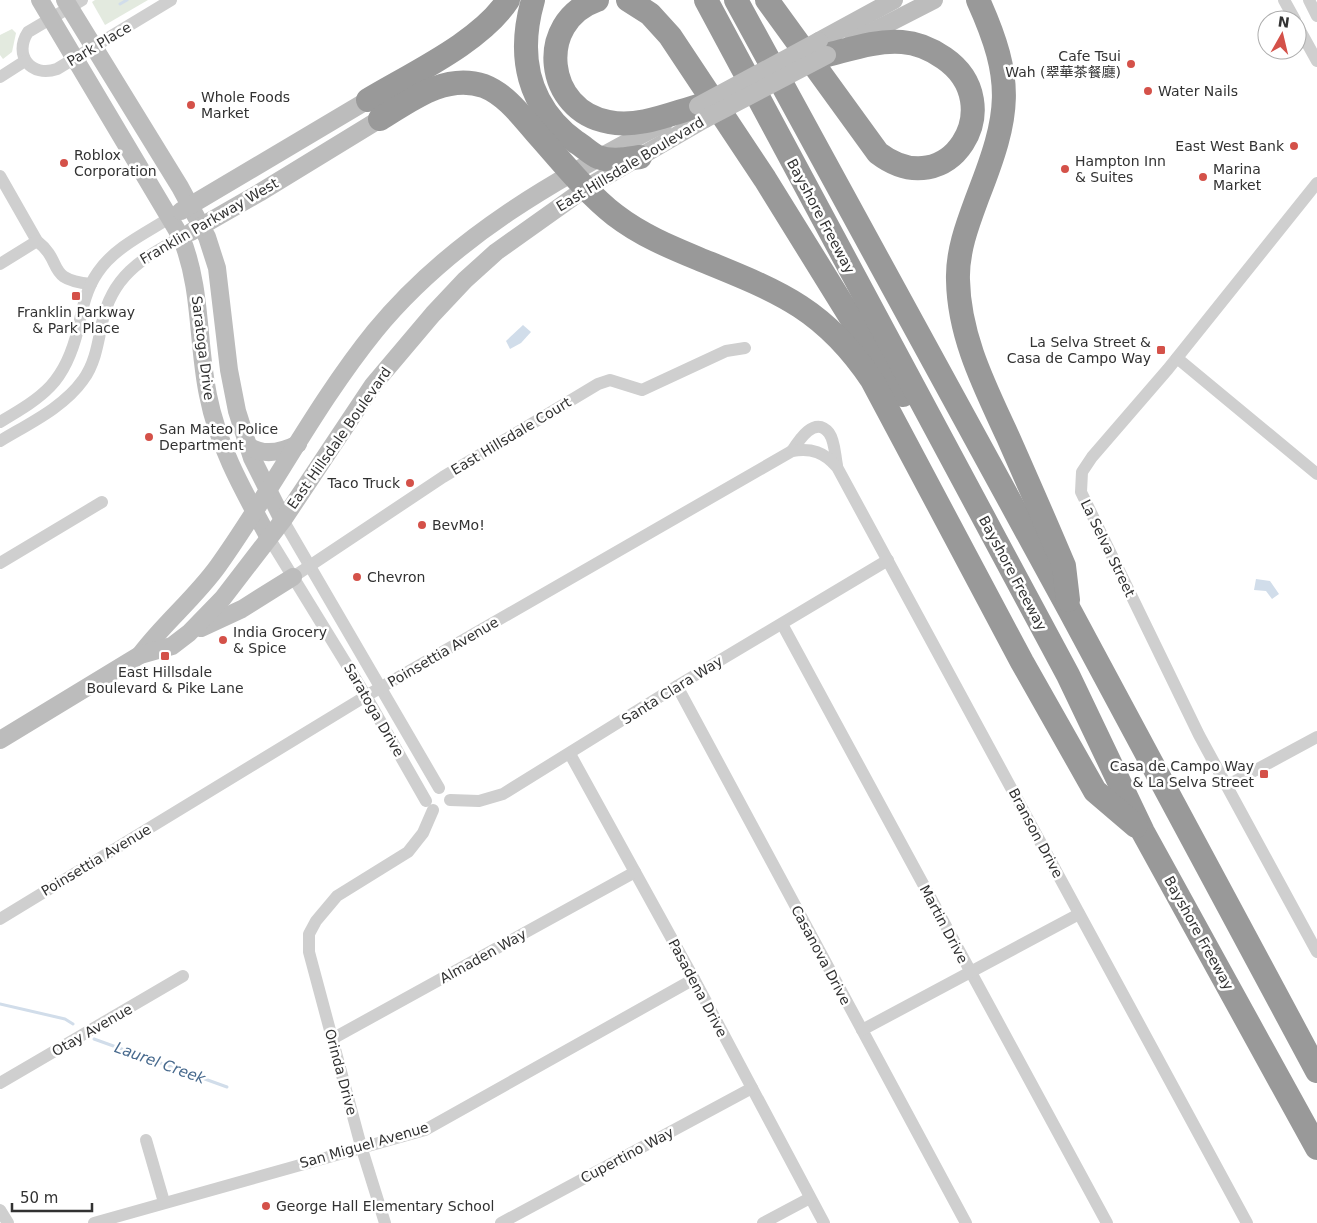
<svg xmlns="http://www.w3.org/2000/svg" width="1317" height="1223" font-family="'DejaVu Sans','Noto Sans SC',sans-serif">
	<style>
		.green { fill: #e3eadf }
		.water { fill: #d1ddea }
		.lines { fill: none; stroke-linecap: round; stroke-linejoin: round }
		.stream { stroke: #d1ddea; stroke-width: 3 }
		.street { stroke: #cfcfcf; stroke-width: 12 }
		.secondary { stroke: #bcbcbc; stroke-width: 18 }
		.highway { stroke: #999; stroke-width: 24 }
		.secondary-bridge { stroke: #bcbcbc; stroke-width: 18 }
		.poi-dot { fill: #d45149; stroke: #fff; stroke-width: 2 }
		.labels { text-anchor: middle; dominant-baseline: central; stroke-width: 5; stroke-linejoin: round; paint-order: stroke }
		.street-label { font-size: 14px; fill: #323232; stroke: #fff }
		.poi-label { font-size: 14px; fill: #323232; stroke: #fff; text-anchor: start }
		.water-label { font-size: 15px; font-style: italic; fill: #47698d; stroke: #fff }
	</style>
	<rect width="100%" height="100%" fill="#fff"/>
	<!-- green -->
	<g class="green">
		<polygon points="95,0 148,0 105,25 92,2"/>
		<polygon points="12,29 16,33 12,52 3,59 0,55 0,35"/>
	</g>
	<!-- water -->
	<g class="water">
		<polygon points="523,325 531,332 521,343 510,349 506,341"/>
		<polygon points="1256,579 1270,581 1279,594 1272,599 1266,591 1254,590"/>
	</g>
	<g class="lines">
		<!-- stream -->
		<g class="stream">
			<polyline points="120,4 127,0"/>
			<polyline points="0,1004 65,1019 73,1024"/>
			<polyline points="94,1039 227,1087"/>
		</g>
		<!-- street -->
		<g class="street">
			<path d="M 82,0 L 28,32 C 13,55 31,78 57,69 L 171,0"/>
			<polyline points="1284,0 1295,20"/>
			<polyline points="1309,0 1317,16"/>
			<polyline points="1297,25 1317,61"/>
			<polyline points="0,77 25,61"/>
			<path d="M 0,176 L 37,241 C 65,263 44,279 91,284"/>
			<polyline points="1317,183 1168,369 1092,457 1082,472 1081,492 1199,735 1317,952"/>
			<polyline points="0,264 37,241"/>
			<polyline points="1177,358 1317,474"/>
			<path d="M 0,422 C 44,396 65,383 78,329 C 82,310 86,289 98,272 C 115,247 146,233 171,217"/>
			<path d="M 0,441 C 28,424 63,408 83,380 C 95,364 98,343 102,323 C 112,275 142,259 181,237"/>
			<path d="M 792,451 C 799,440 815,415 829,433 C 835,441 835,456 837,465"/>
			<polyline points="283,520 439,788"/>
			<polyline points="269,538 366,696 426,801"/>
			<polyline points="0,563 102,502"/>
			<polyline points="293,577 443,477 598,384 610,380 642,390 726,351 745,348"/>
			<polyline points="782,624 1107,1223"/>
			<polyline points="677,686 966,1223"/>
			<polyline points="570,754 694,979 824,1223"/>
			<polyline points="1228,785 1317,737"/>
			<polyline points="450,800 479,801 503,794 677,686 888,560"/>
			<path d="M 0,919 L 366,696 L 792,451 C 812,448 824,452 837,467 L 1247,1223"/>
			<polyline points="862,1030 1079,914"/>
			<polyline points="332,1039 635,872"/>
			<polyline points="0,1083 183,976"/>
			<polyline points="146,1140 164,1202"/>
			<polyline points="0,1210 8,1223"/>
			<polyline points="94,1223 425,1130 694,979"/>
			<polyline points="385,1223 361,1146 309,952 309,934 316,921 337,896 408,852 423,833 433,810"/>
			<polyline points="501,1223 752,1088"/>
			<polyline points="763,1223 810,1198"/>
		</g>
		<!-- secondary -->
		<g class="secondary">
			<path d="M 40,0 L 181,237 C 202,288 197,342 208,395 C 218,447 244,492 269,538"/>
			<polyline points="65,0 180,187 207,237 217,268 229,370 237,411 252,458 283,520"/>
			<polyline points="819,41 894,0"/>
			<polyline points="852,42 934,0"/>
			<polyline points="181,211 368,100"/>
			<polyline points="191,232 259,193 380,119"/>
			<path d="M 247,445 C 263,457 282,452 298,444"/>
			<polyline points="201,628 242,609 293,577"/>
			<path d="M 140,655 C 164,623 195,598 218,566 C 273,489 316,404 375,331 C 452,237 558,178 664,123"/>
			<polyline points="0,740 140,655 172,646 189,633 223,598 283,520 373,385 433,314 465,280 496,252 586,188 705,119"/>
		</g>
		<!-- highway -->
		<g class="highway">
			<path d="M 533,0 C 517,56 527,106 576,142 C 583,146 591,154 598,157 C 611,162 626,159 640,157"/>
			<path d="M 597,0 C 535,22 545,111 609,122 C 638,128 670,114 698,106"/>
			<polyline points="628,0 650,14 670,36 765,179 856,326 903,395"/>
			<polyline points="706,0 1068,675 1143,832 1317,1148"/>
			<polyline points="736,0 1070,611 1317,1071"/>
			<path d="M 767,0 L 878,153 C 949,207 1011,104 944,58 C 931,49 918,43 902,42 C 877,40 851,49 827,55"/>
			<path d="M 978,0 C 1015,82 1010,114 978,196 C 968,223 957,251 958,280 C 959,337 985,387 1008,437 C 1027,480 1046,523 1064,566 L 1068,600"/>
			<path d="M 368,100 C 411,74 481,42 508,0"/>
			<path d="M 380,119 C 411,100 445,73 484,86 C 507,95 523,118 539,136 C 563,163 587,193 615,215 C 641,235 670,247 699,259 C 777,291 823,307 872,380 L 1022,662 L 1095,791 L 1136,826"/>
		</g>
		<!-- secondary-bridge -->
		<g class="secondary-bridge">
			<polyline points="698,106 819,41"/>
			<polyline points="705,119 827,55"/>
		</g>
	</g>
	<!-- markers -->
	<g class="poi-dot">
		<circle cx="1131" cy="64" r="5"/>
		<circle cx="1148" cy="91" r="5"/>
		<circle cx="191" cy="105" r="5"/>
		<circle cx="1294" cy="146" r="5"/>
		<circle cx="64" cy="163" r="5"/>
		<circle cx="1065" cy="169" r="5"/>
		<circle cx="1203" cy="177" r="5"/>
		<rect x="71" y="291" width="10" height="10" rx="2.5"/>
		<rect x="1156" y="345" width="10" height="10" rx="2.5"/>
		<circle cx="149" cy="437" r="5"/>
		<circle cx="410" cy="483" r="5"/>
		<circle cx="422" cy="525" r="5"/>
		<circle cx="357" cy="577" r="5"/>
		<circle cx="223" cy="640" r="5"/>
		<rect x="160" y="651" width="10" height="10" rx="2.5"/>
		<rect x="1259" y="769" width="10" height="10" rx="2.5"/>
		<circle cx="266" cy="1206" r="5"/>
	</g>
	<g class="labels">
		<!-- street labels -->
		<g class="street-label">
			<text transform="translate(99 44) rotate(-31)">Park Place</text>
			<text transform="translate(630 164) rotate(-31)">East Hillsdale Boulevard</text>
			<text transform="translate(821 216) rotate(62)">Bayshore Freeway</text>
			<text transform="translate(209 221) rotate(-30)">Franklin Parkway West</text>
			<text transform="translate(203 348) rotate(83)">Saratoga Drive</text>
			<text transform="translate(511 436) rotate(-31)">East Hillsdale Court</text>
			<text transform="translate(339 438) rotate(-55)">East Hillsdale Boulevard</text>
			<text transform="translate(1108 548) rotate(64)">La Selva Street</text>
			<text transform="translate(1013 573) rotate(62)">Bayshore Freeway</text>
			<text transform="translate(443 652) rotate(-30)">Poinsettia Avenue</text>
			<text transform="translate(672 690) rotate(-32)">Santa Clara Way</text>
			<text transform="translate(374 710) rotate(60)">Saratoga Drive</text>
			<text transform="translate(1036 833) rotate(62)">Branson Drive</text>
			<text transform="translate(96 860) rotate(-31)">Poinsettia Avenue</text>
			<text transform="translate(944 924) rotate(62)">Martin Drive</text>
			<text transform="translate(1199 933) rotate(61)">Bayshore Freeway</text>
			<text transform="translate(821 955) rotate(62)">Casanova Drive</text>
			<text transform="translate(483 956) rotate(-29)">Almaden Way</text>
			<text transform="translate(698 988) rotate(62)">Pasadena Drive</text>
			<text transform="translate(92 1030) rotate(-30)">Otay Avenue</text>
			<text transform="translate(341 1072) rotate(75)">Orinda Drive</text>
			<text transform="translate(364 1145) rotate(-16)">San Miguel Avenue</text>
			<text transform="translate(627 1155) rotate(-28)">Cupertino Way</text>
		</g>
		<!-- poi labels -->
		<g class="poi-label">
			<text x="1121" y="56" text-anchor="end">Cafe Tsui<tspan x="1121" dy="16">Wah (翠華茶餐廳)</tspan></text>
			<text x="1158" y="91">Water Nails</text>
			<text x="201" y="97">Whole Foods<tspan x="201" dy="16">Market</tspan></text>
			<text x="1284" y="146" text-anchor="end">East West Bank</text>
			<text x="74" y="155">Roblox<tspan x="74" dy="16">Corporation</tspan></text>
			<text x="1075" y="161">Hampton Inn<tspan x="1075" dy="16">&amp; Suites</tspan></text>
			<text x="1213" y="169">Marina<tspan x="1213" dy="16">Market</tspan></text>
			<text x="76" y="312" text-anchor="middle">Franklin Parkway<tspan x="76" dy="16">&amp; Park Place</tspan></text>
			<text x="1151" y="342" text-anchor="end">La Selva Street &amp;<tspan x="1151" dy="16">Casa de Campo Way</tspan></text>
			<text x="159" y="429">San Mateo Police<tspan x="159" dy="16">Department</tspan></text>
			<text x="400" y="483" text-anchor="end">Taco Truck</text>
			<text x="432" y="525">BevMo!</text>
			<text x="367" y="577">Chevron</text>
			<text x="233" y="632">India Grocery<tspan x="233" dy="16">&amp; Spice</tspan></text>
			<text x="165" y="672" text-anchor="middle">East Hillsdale<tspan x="165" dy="16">Boulevard &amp; Pike Lane</tspan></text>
			<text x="1254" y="766" text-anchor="end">Casa de Campo Way<tspan x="1254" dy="16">&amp; La Selva Street</tspan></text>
			<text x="276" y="1206">George Hall Elementary School</text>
		</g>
		<!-- water labels -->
		<g class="water-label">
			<text transform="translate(160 1063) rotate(20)">Laurel Creek</text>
		</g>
	</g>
	<!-- north arrow -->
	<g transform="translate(1282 35) rotate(8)"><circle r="24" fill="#ffffff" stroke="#adadad"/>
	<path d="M0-4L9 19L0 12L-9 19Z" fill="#d45149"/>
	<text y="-8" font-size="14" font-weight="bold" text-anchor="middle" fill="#323232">N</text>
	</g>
	<!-- scale -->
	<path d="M12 1203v8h80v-8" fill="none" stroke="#323232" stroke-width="2.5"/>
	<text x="20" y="1203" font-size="15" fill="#323232" stroke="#ffffff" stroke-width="4" paint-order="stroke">50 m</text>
</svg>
